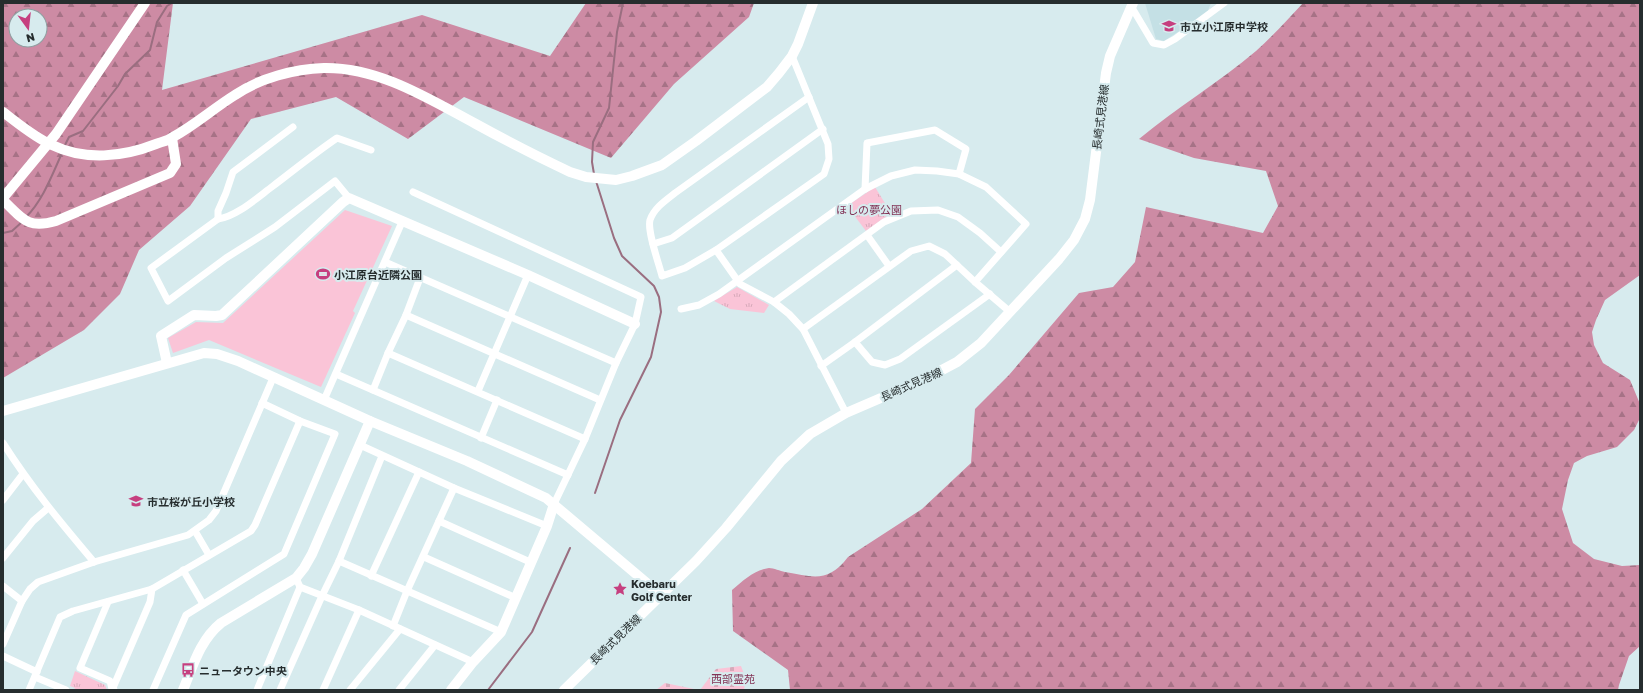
<svg xmlns="http://www.w3.org/2000/svg" width="1643" height="693" font-family="'Golos Text','Noto Sans JP',sans-serif">
	<style>
		.built { fill: #c4e0e5 }
		.green { fill: #fac4d7 }
		.forest { fill: url(#forest-firs); fill-rule: evenodd }
		.cemetery { fill: url(#cemetery-stones) }
		.park { fill: url(#park-tufts) }
		.lines { fill: none; stroke-linecap: round; stroke-linejoin: round }
		.stream { stroke: #9a6e80; stroke-width: 2 }
		.street { stroke: #fff; stroke-width: 7 }
		.secondary { stroke: #fff; stroke-width: 10 }
		.labels { text-anchor: middle; dominant-baseline: central; stroke-width: 4; stroke-linejoin: round; paint-order: stroke }
		.poi-label { font-size: 11px; font-weight: bold; fill: #262d2e; stroke: #d7ebee; text-anchor: start }
		.street-label { font-size: 11px; fill: #262d2e; stroke: #d7ebee }
		.park-label { font-size: 11px; fill: #823356; stroke: #d7ebee }
	</style>
	<defs>
		<pattern id="forest-firs" width="22" height="20" patternUnits="userSpaceOnUse"><rect width="22" height="20" fill="#cd8ba4"/><path d="M5 1l3.5 6h-7zM16 11l3.5 6h-7z" fill="#a67286"/></pattern>
		<pattern id="cemetery-stones" width="16" height="16" patternUnits="userSpaceOnUse"><rect width="16" height="16" fill="#fac4d7"/><path d="M2 7V4a2 2 0 0 1 4 0v3zM10 15v-3a2 2 0 0 1 4 0v3z" fill="#d6a9b9"/></pattern>
		<pattern id="park-tufts" width="24" height="20" patternUnits="userSpaceOnUse"><rect width="24" height="20" fill="#fac4d7"/><path d="M3 7l-1-3M5 7V3M7 7l1-3M15 17l-1-3M17 17v-4M19 17l1-3" fill="none" stroke="#d6a9b9"/></pattern>
	</defs>
	<rect width="100%" height="100%" fill="#d7ebee"/>
	<!-- built -->
	<polygon class="built" points="1145,3 1211,3 1207,13 1164,41 1156,39"/>
	<!-- green -->
	<polygon class="green" points="345,210 392,226 353,311 355,313 321,387 209,340 173,353 168,338 196,322 223,323"/>
	<!-- forest -->
	<g class="forest">
		<path d="M 3,3 L 173,3 L 162,90 L 422,15 L 550,56 L 586,3 L 754,3 L 749,17 L 674,84 L 611,158 L 464,97 L 408,139 L 336,97 L 251,119 L 190,206 L 139,250 L 120,294 L 84,330 L 3,378 ZM 16,16 L 40,16 L 40,40 L 16,40 Z"/>
		<path d="M 1303,3 L 1640,3 L 1640,275 L 1605,300 L 1596,320 L 1592,332 L 1594,345 L 1603,363 L 1630,380 L 1640,404 L 1640,418 L 1634,430 L 1617,447 L 1587,456 L 1574,463 L 1568,480 L 1562,509 L 1573,543 L 1594,559 L 1622,566 L 1640,565 L 1640,646 L 1629,656 L 1619,685 L 1618,690 L 790,690 L 788,670 L 733,631 L 732,590 C 744,580 754,570 769,568 C 774,568 780,571 785,572 C 814,577 828,583 848,557 L 922,509 L 971,463 L 975,409 L 1009,375 L 1079,293 L 1113,287 L 1135,262 L 1146,207 L 1263,233 L 1278,206 L 1266,171 L 1194,158 L 1139,139 C 1176,108 1218,83 1256,51 C 1273,36 1288,19 1303,3 Z"/>
	</g>
	<!-- cemetery -->
	<g class="cemetery">
		<polygon points="741,666 746,679 744,690 700,690 716,669"/>
		<polygon points="665,683 699,690 656,690"/>
	</g>
	<!-- park -->
	<g class="park">
		<polygon points="875,187 891,213 866,231 847,206"/>
		<polygon points="737,287 769,305 764,313 730,309 714,301"/>
		<polygon points="75,671 105,685 107,690 74,690 75,688 70,686"/>
	</g>
	<g class="lines">
		<!-- stream -->
		<g class="stream">
			<polyline points="64,147 69,137 83,131 118,86 125,74 150,50 157,22 167,6 172,3"/>
			<polyline points="594,174 592,162 593,142 609,108 617,32 623,3"/>
			<path d="M 26,217 C 43,200 52,175 62,153"/>
			<polyline points="3,233 12,231 22,222"/>
			<polyline points="595,493 620,420 651,357 661,312 659,297 654,286 622,256 614,238 596,181"/>
			<polyline points="488,690 532,632 570,548"/>
		</g>
		<!-- street -->
		<g class="street">
			<polyline points="1131,6 1153,43 1164,45 1175,39 1224,3"/>
			<polyline points="792,56 828,144 829,159 824,174 716,250 740,284 774,302 789,314 803,329 846,413"/>
			<polyline points="865,189 867,143 935,130 966,149 959,174"/>
			<polyline points="413,192 641,297 635,324 616,363 585,439 554,504"/>
			<path d="M 349,198 L 335,181 L 275,227 L 226,258 L 168,301 L 151,268 L 218,219 C 236,217 258,197 273,186 C 294,170 315,153 337,138 L 371,150"/>
			<polyline points="218,219 218,211 226,193 233,172 293,127"/>
			<polyline points="867,235 889,266"/>
			<polyline points="653,244 672,238 823,129"/>
			<path d="M 716,250 L 685,268 L 662,276 C 659,264 647,231 650,220 C 654,208 666,200 675,193 L 809,97"/>
			<polyline points="385,262 616,363"/>
			<polyline points="774,302 884,222 911,211 938,210 958,217 980,233 1001,252"/>
			<polyline points="681,309 699,305 719,294 865,189 891,176 915,170 937,171 959,174 986,187 1026,224 975,282"/>
			<polyline points="406,315 600,400"/>
			<polyline points="803,329 911,251 929,246 945,254 975,282 1009,311"/>
			<polyline points="855,342 872,362 885,365 900,359 990,294"/>
			<polyline points="388,353 585,439"/>
			<polyline points="821,366 855,342 957,265"/>
			<polyline points="336,374 568,475"/>
			<polyline points="373,390 388,353 406,315 420,278"/>
			<polyline points="478,391 528,275"/>
			<polyline points="324,400 402,222"/>
			<polyline points="481,438 497,400"/>
			<path d="M 3,443 C 31,487 61,523 94,562"/>
			<polyline points="360,445 454,488 547,526"/>
			<polyline points="3,500 23,474"/>
			<polyline points="439,521 530,562"/>
			<polyline points="195,531 209,555"/>
			<polyline points="424,557 516,598"/>
			<polyline points="3,558 33,521 48,508"/>
			<polyline points="339,561 501,632"/>
			<polyline points="183,570 203,604"/>
			<polyline points="371,576 419,472"/>
			<polyline points="296,578 300,587 359,610 473,662"/>
			<polyline points="3,586 22,601"/>
			<polyline points="108,602 80,668 110,681 112,689 114,690"/>
			<polyline points="393,626 407,591 454,488"/>
			<polyline points="3,644 22,601 30,589 38,582 94,562 188,535 209,520 216,511 273,378"/>
			<polyline points="3,656 37,672"/>
			<polyline points="35,677 66,690"/>
			<polyline points="29,690 60,617 73,611 152,589 251,531 255,525 300,421"/>
			<polyline points="112,690 150,602 152,589"/>
			<polyline points="153,690 186,615 284,554 335,434 300,421 262,403"/>
			<polyline points="257,690 300,587"/>
			<polyline points="280,690 322,596 339,561 382,456"/>
			<polyline points="323,690 359,610"/>
			<polyline points="350,690 400,629"/>
			<polyline points="399,690 435,645"/>
		</g>
		<!-- secondary -->
		<g class="secondary">
			<path d="M 3,112 C 19,124 34,137 52,145 C 85,161 123,157 156,144 C 161,142 168,141 173,137 C 195,125 214,108 235,95 C 260,78 294,69 324,68 C 379,67 429,99 476,124 C 507,141 538,157 570,172 L 586,177 L 616,180 L 632,176 L 662,165 L 696,141 L 767,87 L 779,73 L 792,56 L 798,44 L 813,3"/>
			<polyline points="3,198 56,134 145,3"/>
			<path d="M 3,200 C 23,219 27,229 56,221 L 170,173 L 176,164 L 172,138"/>
			<polyline points="167,363 161,336 194,315 216,316 222,315 343,202 349,198 528,275 635,324"/>
			<polyline points="3,411 204,353 217,354 238,361 370,421 467,461 546,498 661,595"/>
			<path d="M 183,690 C 193,666 200,640 221,623 L 296,578 L 304,568 L 312,554 L 370,421"/>
			<polyline points="451,690 473,662 501,632 547,526 554,504"/>
			<polyline points="564,690 696,561 726,528 781,461 810,434 846,413 925,379 957,362 981,343 1059,259 1074,240 1085,219 1090,200 1106,73 1110,56 1133,3"/>
		</g>
	</g>
	<!-- icons -->
	<defs>
		<symbol id="school-bare" viewBox="-9 -9 18 18"><path d="M0-5L7-2L0 1L-7-2ZM-4 1L0 2.5L4 1V4Q0 6-4 4Z" fill="#c63f7f" stroke="#d7ebee" stroke-width="2.5" paint-order="stroke"/></symbol>
		<symbol id="stadium-bare" viewBox="-9 -9 18 18"><path d="M0-5a6.5 5 0 1 0 0 10a6.5 5 0 1 0 0-10ZM-3.5-1.8h7v3.6h-7Z" fill="#c63f7f" stroke="#d7ebee" stroke-width="2.5" paint-order="stroke"/></symbol>
		<symbol id="sight-bare" viewBox="-9 -9 18 18"><path d="M0-6L1.8-2.2L6-1.7L2.9 1.2L3.7 5.4L0 3.3L-3.7 5.4L-2.9 1.2L-6-1.7L-1.8-2.2Z" fill="#c63f7f" stroke="#d7ebee" stroke-width="2.5" paint-order="stroke"/></symbol>
		<symbol id="bus-bare" viewBox="-9 -9 18 18"><path d="M-5-6H5V4H4V6H2V4H-2V6H-4V4H-5ZM-3.5-4V0h7V-4ZM-3.5 1.2v1.5H-2V1.2ZM2 1.2v1.5H3.5V1.2Z" fill="#c63f7f" stroke="#d7ebee" stroke-width="2.5" paint-order="stroke"/></symbol>
	</defs>
	<g fill-rule="evenodd">
		<use href="#school-bare" x="1159" y="16" width="20" height="20"/>
		<use href="#stadium-bare" x="313" y="264" width="20" height="20"/>
		<use href="#school-bare" x="126" y="491" width="20" height="20"/>
		<use href="#sight-bare" x="610" y="579" width="20" height="20"/>
		<use href="#bus-bare" x="178" y="660" width="20" height="20"/>
	</g>
	<g class="labels">
		<!-- poi labels -->
		<g class="poi-label">
			<text x="1180" y="26">市立小江原中学校</text>
			<text x="334" y="274">小江原台近隣公園</text>
			<text x="147" y="501">市立桜が丘小学校</text>
			<text x="631" y="583">Koebaru<tspan x="631" dy="13">Golf Center</tspan></text>
			<text x="199" y="670">ニュータウン中央</text>
		</g>
		<!-- street labels -->
		<g class="street-label">
			<text transform="translate(1100 117) rotate(-83)">長崎式見港線</text>
			<text transform="translate(911 384) rotate(-24)">長崎式見港線</text>
			<text transform="translate(615 639) rotate(-44)">長崎式見港線</text>
		</g>
		<!-- park labels -->
		<g class="park-label">
			<text x="869" y="209">ほしの夢公園</text>
			<text x="733" y="678">西部霊苑</text>
		</g>
	</g>
	<!-- border -->
	<rect width="1643" height="693" fill="none" stroke="#262d2e" stroke-width="8"/>
	<!-- north arrow -->
	<g transform="translate(28 28) rotate(165)"><circle r="19" fill="#d7ebee" stroke="#909fa1"/>
	<path d="M0-3L7 15L0 10L-7 15Z" fill="#c63f7f"/>
	<text y="-6" font-size="11" font-weight="bold" text-anchor="middle" fill="#262d2e">N</text>
	</g>
</svg>
